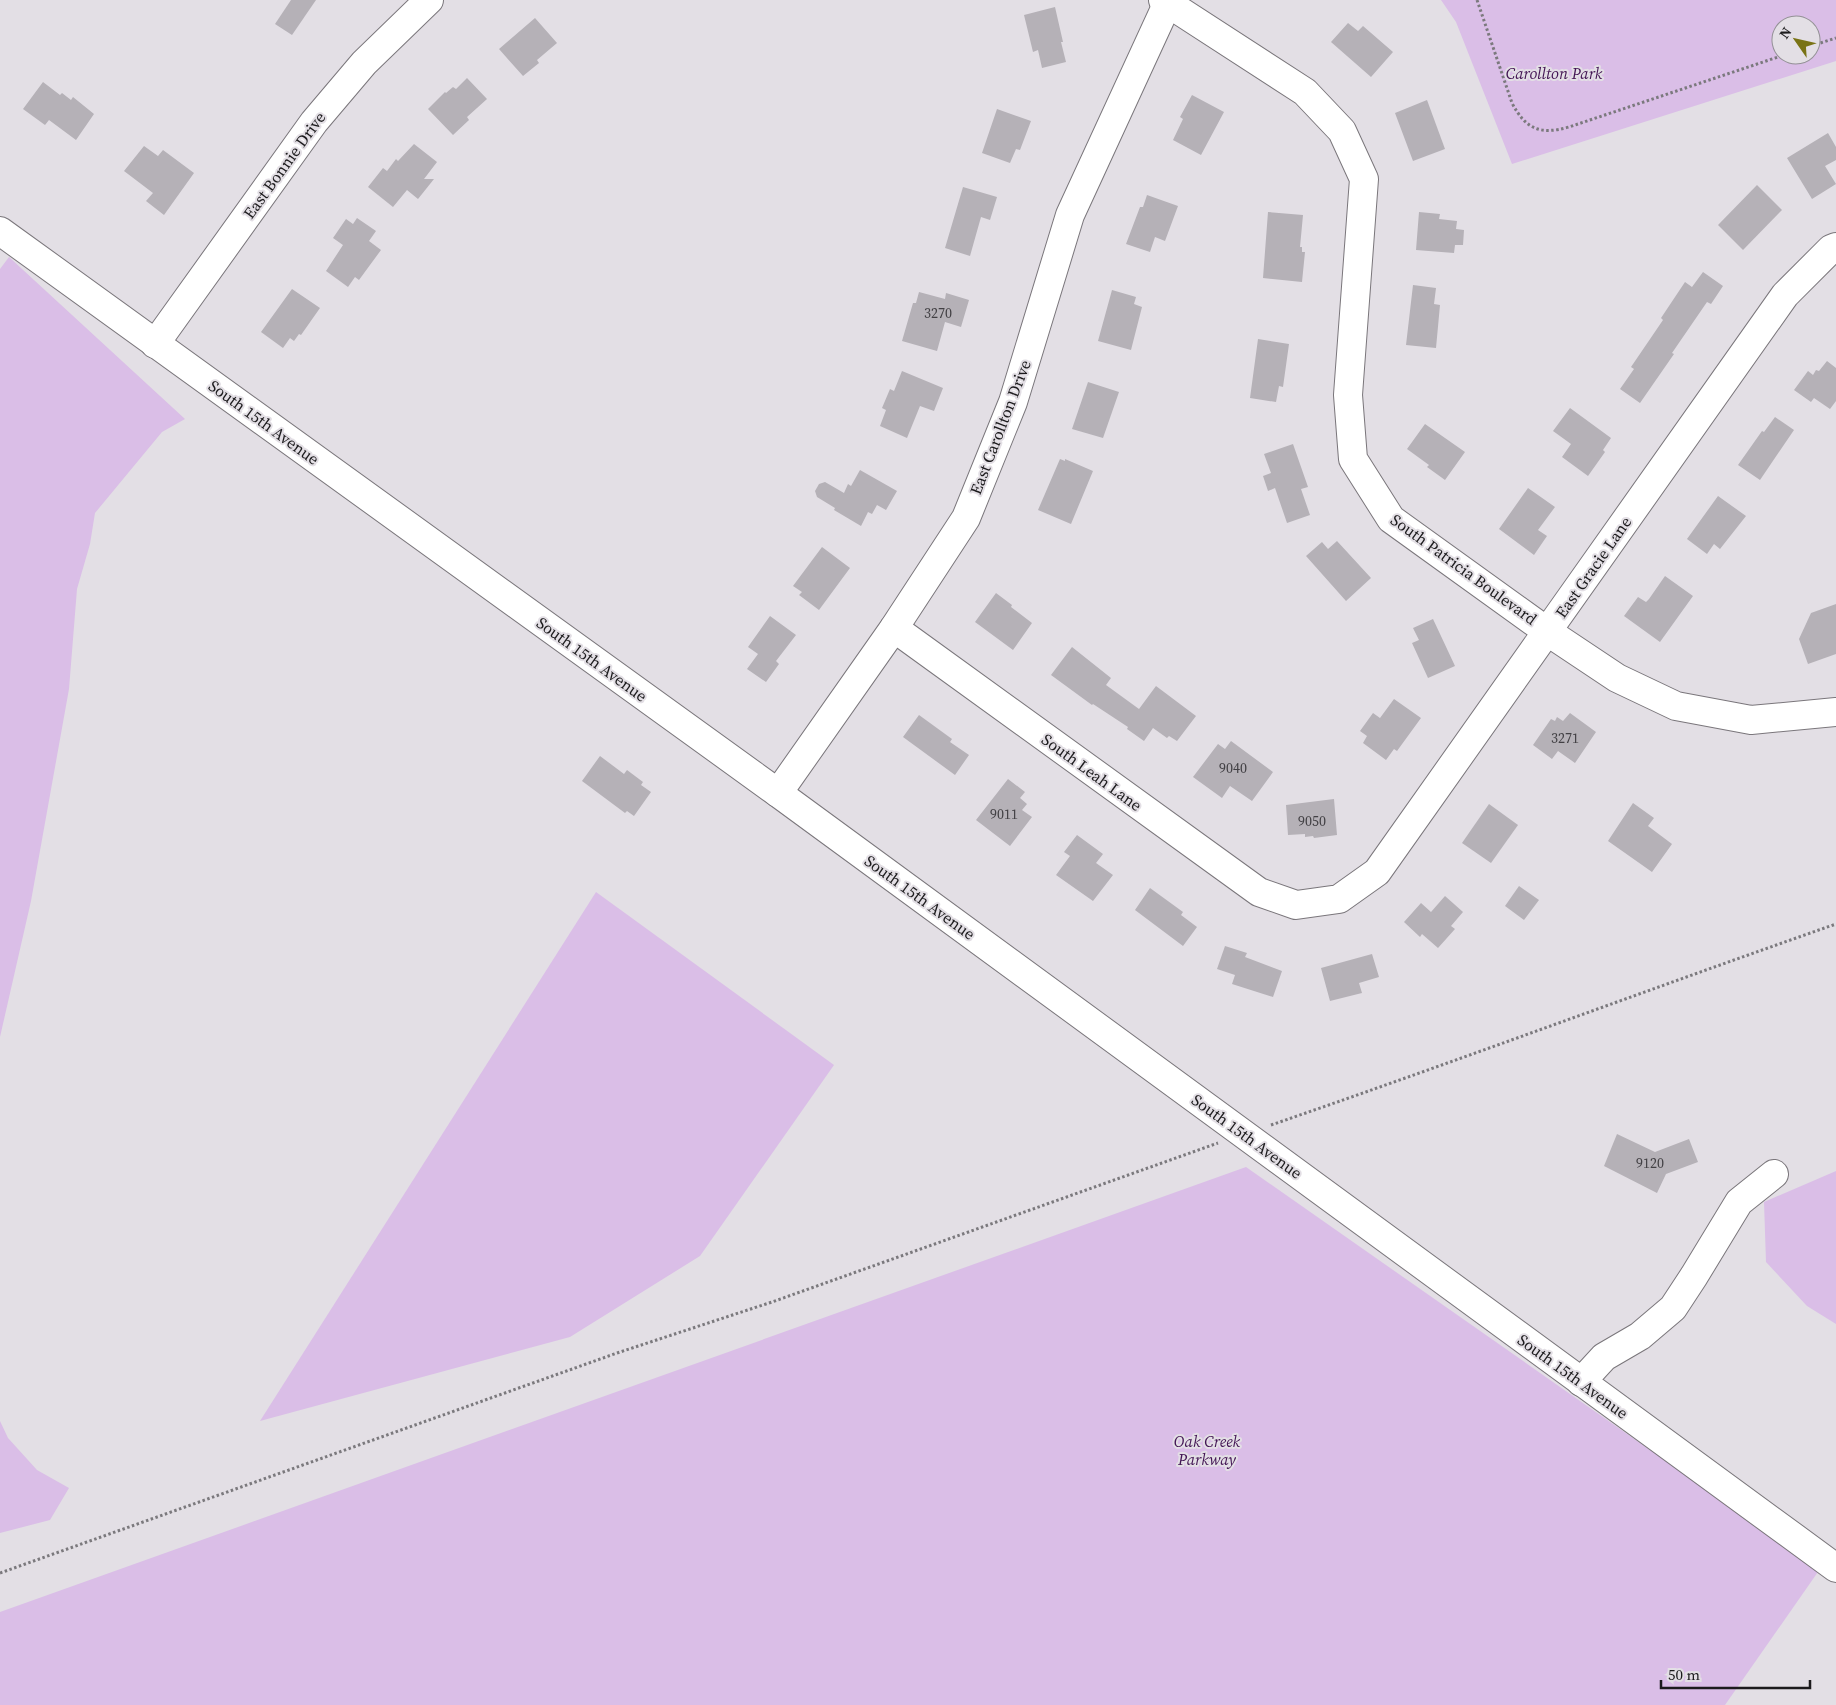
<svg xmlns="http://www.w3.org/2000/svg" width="1836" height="1705" font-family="'Source Serif 4',serif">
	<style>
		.green { fill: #dabee7; fill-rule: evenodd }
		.building { fill: #b5b1b7 }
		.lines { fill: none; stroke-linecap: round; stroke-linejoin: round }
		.minor-casing { stroke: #7a767b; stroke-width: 30 }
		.path { stroke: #7b797d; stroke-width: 3; stroke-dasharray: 2.5 2.5; stroke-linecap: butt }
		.minor { stroke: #fff; stroke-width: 28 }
		.labels { text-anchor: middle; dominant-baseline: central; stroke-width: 4; stroke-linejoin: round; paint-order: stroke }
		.number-label { font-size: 14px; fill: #424044 }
		.park-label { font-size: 16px; font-style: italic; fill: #431554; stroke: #e3dfe5 }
		.street-label { font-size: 16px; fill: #1c1b1d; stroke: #e3dfe5 }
	</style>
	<rect width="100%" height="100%" fill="#e3dfe5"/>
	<!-- green -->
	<g class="green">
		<path d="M 1441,0 L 1836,0 L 1836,61 L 1512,164 L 1456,22 ZM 1781,25 L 1811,25 L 1811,55 L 1781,55 Z"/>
		<polygon points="9,257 185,419 162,432 95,513 90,544 77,589 69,689 31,901 0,1037 0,269"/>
		<polygon points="596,892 834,1065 700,1256 570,1337 260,1421"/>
		<polygon points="1246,1167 1820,1569 1725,1705 0,1705 0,1612"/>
		<polygon points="1836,1171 1836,1324 1807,1306 1766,1262 1764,1202"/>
		<polygon points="0,1421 8,1438 37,1470 69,1488 50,1520 0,1533"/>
	</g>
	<!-- building -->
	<g class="building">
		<polygon points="291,0 316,0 292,35 275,24"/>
		<polygon points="1055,7 1063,42 1061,42 1066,62 1042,68 1038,50 1033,52 1024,15"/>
		<polygon points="535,18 557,43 537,60 539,63 523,76 499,49"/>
		<polygon points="1348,23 1358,31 1363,26 1393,52 1371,77 1331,42"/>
		<polygon points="467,78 487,99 467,117 469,120 453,135 428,109 445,92 446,93 453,87 456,89"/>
		<polygon points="43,82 60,95 62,93 71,100 73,97 94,114 76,140 49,120 45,125 23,109"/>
		<polygon points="1192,95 1224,112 1201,155 1173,140 1183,119 1180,117"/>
		<polygon points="1427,100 1445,149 1413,161 1395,113"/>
		<polygon points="997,109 1031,121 1020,150 1016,149 1010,163 982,153"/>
		<polygon points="1828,133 1836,147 1836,160 1825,166 1836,184 1812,199 1787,158"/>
		<polygon points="414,144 437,162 424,179 434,179 418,199 407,190 393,207 368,187 383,168 387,171 396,159 398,161"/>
		<polygon points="144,146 158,156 163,150 194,173 164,215 146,201 153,193 124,171"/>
		<polygon points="1757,185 1782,210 1743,250 1718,225"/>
		<polygon points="963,187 997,197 990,220 981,217 970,256 945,248"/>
		<polygon points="1147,195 1178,206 1165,241 1155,237 1150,252 1126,244 1140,207 1143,207"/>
		<polygon points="1268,212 1303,215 1300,247 1302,247 1302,252 1305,252 1302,282 1263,278"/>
		<polygon points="1419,212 1440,214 1439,219 1457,221 1456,229 1464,230 1463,245 1455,245 1454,253 1416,250"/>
		<polygon points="357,218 376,231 369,241 381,250 359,280 355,277 348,287 326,271 343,245 333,238 346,219 353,224"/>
		<polygon points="1703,272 1723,286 1711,304 1707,302 1672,353 1674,354 1640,403 1620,389 1634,369 1631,367 1663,320 1661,318 1685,282 1692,287"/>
		<polygon points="1413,285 1436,288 1434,304 1440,305 1436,348 1406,345"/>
		<polygon points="292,289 320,308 301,335 299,334 294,341 290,338 283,348 261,332"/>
		<polygon points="1112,290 1136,297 1134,304 1142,307 1131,350 1098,341"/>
		<polygon points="919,292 945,299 946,293 969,300 961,327 945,322 937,351 902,341 913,303 916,303"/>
		<polygon points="1258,339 1289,344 1283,387 1279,386 1276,402 1250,398"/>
		<polygon points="1827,361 1836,368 1836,401 1830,409 1814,398 1811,402 1794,390 1808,371 1813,375 1816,370 1819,371"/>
		<polygon points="902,371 943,388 934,411 920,406 907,438 880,426 886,410 882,408 890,389 894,391"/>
		<polygon points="1088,382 1119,392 1103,438 1072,429"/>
		<polygon points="1570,408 1611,438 1603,450 1605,452 1588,476 1562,457 1571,444 1553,431"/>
		<polygon points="1775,417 1794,430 1760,480 1738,465 1762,431 1764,432"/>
		<polygon points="1425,424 1465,452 1445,480 1427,467 1429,465 1407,449"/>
		<polygon points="1293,444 1308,487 1301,489 1310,515 1287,523 1275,488 1268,491 1263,476 1271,473 1264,454"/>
		<polygon points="1060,459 1065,461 1065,459 1093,471 1071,524 1038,510"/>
		<polygon points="860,470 897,491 886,510 877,505 872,514 868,512 861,526 834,510 835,508 817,497 815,491 819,484 825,482 844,493 848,484 851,486"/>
		<polygon points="1528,488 1555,507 1538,530 1547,536 1534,555 1499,529"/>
		<polygon points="1718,496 1746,516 1720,549 1714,544 1707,554 1687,539"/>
		<polygon points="1337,541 1371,578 1346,601 1306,556 1322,542 1328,549"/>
		<polygon points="822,547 850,568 819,610 799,595 802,592 793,586"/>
		<polygon points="1665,576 1693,596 1660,642 1624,616 1638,597 1646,602 1649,599"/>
		<polygon points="996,593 1012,605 1011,607 1032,623 1013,650 975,622"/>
		<polygon points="1836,604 1836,654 1808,664 1799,639 1811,613"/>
		<polygon points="770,616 796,635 776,661 779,664 766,682 747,669 758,654 748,647"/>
		<polygon points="1433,619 1455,666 1428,678 1412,643 1419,640 1413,628"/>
		<polygon points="1072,647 1111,678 1106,685 1139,709 1156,686 1196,716 1177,741 1169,736 1167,738 1153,728 1144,741 1127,729 1128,727 1093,704 1092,705 1051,675"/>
		<polygon points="1394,699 1421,718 1397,751 1394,749 1386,760 1363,743 1367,736 1360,731 1373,713 1380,718"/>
		<polygon points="1570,713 1596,732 1575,763 1558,751 1552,759 1533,745 1551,719 1555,721 1557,717 1563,721"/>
		<polygon points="919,715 952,739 950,742 969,755 955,775 903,737"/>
		<polygon points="1231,741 1273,772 1252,801 1230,786 1222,798 1193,777 1218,744 1225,749"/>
		<polygon points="600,756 624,774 627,770 643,782 641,785 651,792 634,816 627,811 625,813 582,781"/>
		<polygon points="1008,779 1025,792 1020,798 1027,804 1022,810 1032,817 1010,846 976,820"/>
		<polygon points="1334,799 1337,835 1314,838 1313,836 1305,837 1305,834 1288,835 1286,805"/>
		<polygon points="1633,803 1654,818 1648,826 1672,844 1652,872 1608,841"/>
		<polygon points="1489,804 1518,825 1491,863 1462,843"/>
		<polygon points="1077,835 1103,854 1096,863 1113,875 1093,901 1056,875 1070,856 1064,852"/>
		<polygon points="1519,886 1539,900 1524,920 1505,906"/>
		<polygon points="1150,888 1183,912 1181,915 1197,927 1183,946 1135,910"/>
		<polygon points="1445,896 1463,912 1451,926 1455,929 1438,948 1422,934 1420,937 1404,922 1421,903 1431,912"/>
		<polygon points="1225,946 1247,953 1245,957 1282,971 1273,997 1232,984 1235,975 1217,969"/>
		<polygon points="1372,954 1379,977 1359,983 1362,993 1330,1001 1321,968"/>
		<polygon points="1617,1134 1655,1152 1689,1139 1698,1162 1666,1174 1657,1193 1604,1166"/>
	</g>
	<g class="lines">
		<defs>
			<g id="minor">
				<polyline points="1163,0 1305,92 1342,131 1364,179 1348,395 1353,459 1391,519 1548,632 1617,678 1676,706 1751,720 1836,712"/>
				<polyline points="0,231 778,793 1836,1568"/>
				<polyline points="155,344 314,122 364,63 429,0"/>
				<polyline points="894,628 1259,892 1296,905 1339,899 1377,872 1785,295 1831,249 1836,247"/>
				<polyline points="778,793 894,628 966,518 1013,402 1070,215 1169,0"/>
				<polyline points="1581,1382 1604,1357 1640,1336 1673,1308 1694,1276 1739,1202 1774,1174"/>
			</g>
		</defs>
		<!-- minor casing -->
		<use href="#minor" class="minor-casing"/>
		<!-- path -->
		<g class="path">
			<path d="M 1477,0 L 1512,103 C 1526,130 1541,135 1569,127 L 1784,55"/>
			<polyline points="1811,46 1836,38"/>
			<path d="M 1271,1125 C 1460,1060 1647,990 1836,924"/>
			<polyline points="0,1573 617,1353 772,1302 1218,1143"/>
		</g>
		<!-- minor -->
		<use href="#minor" class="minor"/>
	</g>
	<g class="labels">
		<!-- number labels -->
		<g class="number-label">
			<text x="938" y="313">3270</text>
			<text x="1565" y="738">3271</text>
			<text x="1233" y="768">9040</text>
			<text x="1004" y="814">9011</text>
			<text x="1312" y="821">9050</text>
			<text x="1650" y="1163">9120</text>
		</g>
		<!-- park labels -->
		<g class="park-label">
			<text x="1554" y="73">Carollton Park</text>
			<text x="1207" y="1441">Oak Creek<tspan x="1207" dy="18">Parkway</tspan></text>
		</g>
		<!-- street labels -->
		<g class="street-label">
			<text transform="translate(284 165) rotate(-54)">East Bonnie Drive</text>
			<text transform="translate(264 422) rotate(36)">South 15th Avenue</text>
			<text transform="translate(1000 427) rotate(-69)">East Carollton Drive</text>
			<text transform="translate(1593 567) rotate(-55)">East Gracie Lane</text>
			<text transform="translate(1464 569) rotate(36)">South Patricia Boulevard</text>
			<text transform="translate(592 659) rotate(36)">South 15th Avenue</text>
			<text transform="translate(1092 772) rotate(36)">South Leah Lane</text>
			<text transform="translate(920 897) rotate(36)">South 15th Avenue</text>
			<text transform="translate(1247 1136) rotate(36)">South 15th Avenue</text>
			<text transform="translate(1573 1376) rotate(36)">South 15th Avenue</text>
		</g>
	</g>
	<!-- north arrow -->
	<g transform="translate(1796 40) rotate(304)"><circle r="24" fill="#e3dfe5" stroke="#939195"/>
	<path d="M0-4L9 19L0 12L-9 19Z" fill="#797315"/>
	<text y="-8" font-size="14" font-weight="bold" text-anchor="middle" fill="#1c1b1d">N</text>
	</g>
	<!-- scale -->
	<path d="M1661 1680v8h149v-8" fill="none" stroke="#1c1b1d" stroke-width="2.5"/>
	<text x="1668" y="1680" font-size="15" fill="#1c1b1d" stroke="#e3dfe5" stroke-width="4" paint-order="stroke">50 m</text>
</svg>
